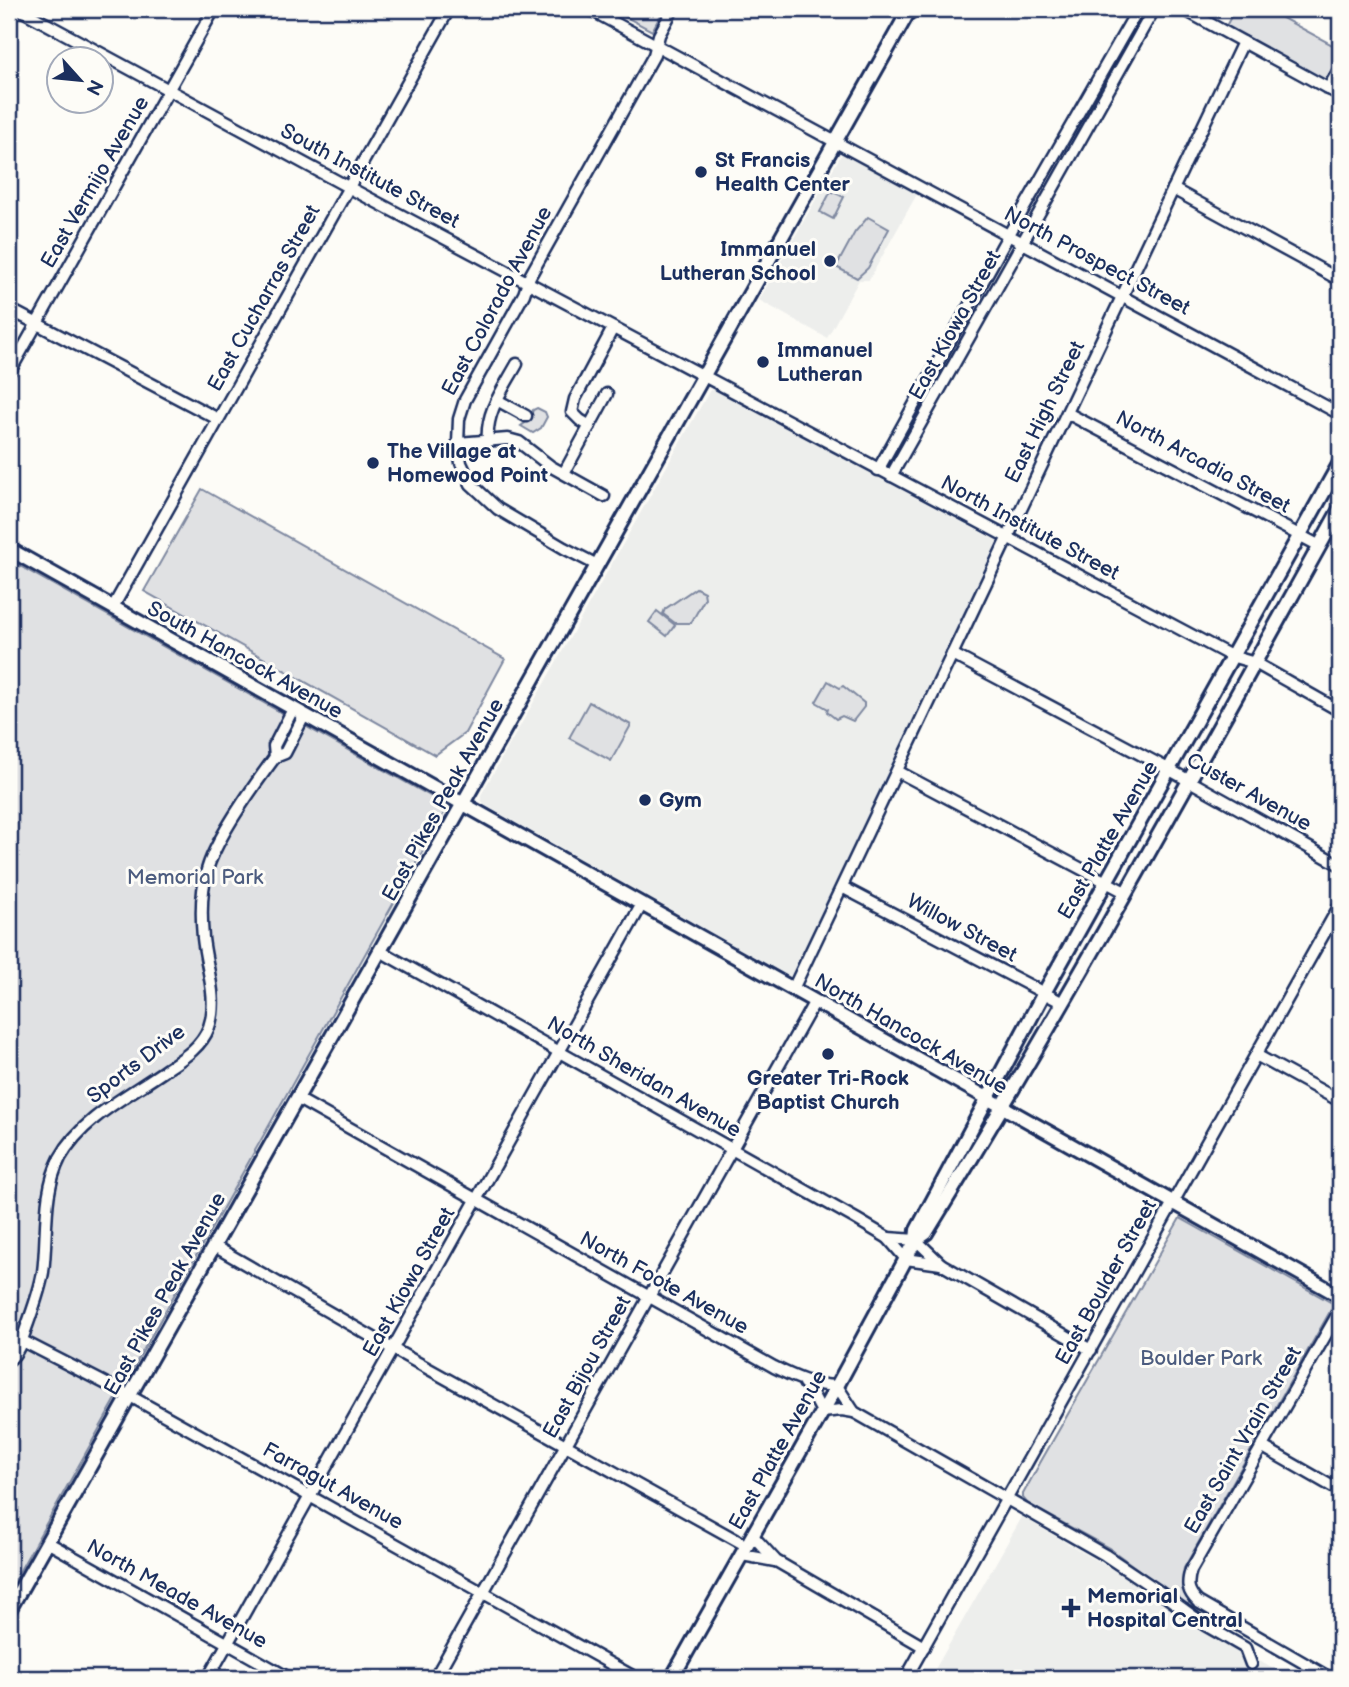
<svg xmlns="http://www.w3.org/2000/svg" width="1349" height="1687" font-family="'Balsamiq Sans',sans-serif">
	<style>
		.built { fill: #edeeec }
		.green { fill: #e0e1e3; stroke: #7e88a0; stroke-width: 2 }
		.lines { fill: none; stroke-linecap: round; stroke-linejoin: round }
		.minor-casing { stroke: #1b2f5e; stroke-width: 15 }
		.major-casing { stroke: #1b2f5e; stroke-width: 18 }
		.minor { stroke: #fdfcf7; stroke-width: 10 }
		.major { stroke: #fdfcf7; stroke-width: 12 }
		.poi-dot { fill: #1b2f5e; stroke: #fdfcf7; stroke-width: 2.5 }
		.labels { text-anchor: middle; dominant-baseline: central; stroke-width: 6; stroke-linejoin: round; paint-order: stroke }
		.poi-label { font-size: 21px; font-weight: bold; fill: #1b2f5e; stroke: #fdfcf7; text-anchor: start }
		.street-label { font-size: 21px; fill: #1b2f5e; stroke: #fdfcf7 }
		.park-label { font-size: 21px; fill: #4c5c7f; stroke: #fdfcf7 }
	</style>
	<rect width="100%" height="100%" fill="#fdfcf7"/>
	<filter id="ink" filterUnits="userSpaceOnUse"><feTurbulence type="fractalNoise" baseFrequency=".0143" numOctaves="2"/><feDisplacementMap in="SourceGraphic" scale="14" xChannelSelector="R" yChannelSelector="G"/><feConvolveMatrix kernelMatrix="1 2 1 2 8 2 1 2 1" color-interpolation-filters="sRGB"/></filter>
	<g filter="url(#ink)">
		<!-- built -->
		<g class="built">
			<polygon points="844,153 850,154 915,190 917,194 869,280 859,280 827,338 759,300 841,155"/>
			<polygon points="710,390 714,390 997,541 796,971 789,976 485,805 481,800 481,795"/>
			<polygon points="1022,1517 1141,1586 1203,1629 1289,1678 930,1678"/>
		</g>
		<!-- green -->
		<g class="green">
			<polygon points="611,9 664,9 652,31"/>
			<polygon points="1235,9 1266,9 1340,49 1340,89 1226,26"/>
			<polygon points="831,191 844,197 833,219 820,212"/>
			<polygon points="868,217 889,229 868,268 857,278 836,267 855,232"/>
			<polygon points="537,408 545,412 547,417 541,428 533,433 521,426 529,420 533,410"/>
			<polygon points="202,489 505,659 465,733 435,755 144,591"/>
			<polygon points="9,560 448,806 9,1590"/>
			<polygon points="696,588 704,592 705,598 691,623 675,623 663,614 665,609"/>
			<polygon points="657,611 675,625 667,636 649,622"/>
			<polygon points="828,681 840,688 843,686 864,703 864,707 853,721 842,716 836,719 827,712 828,709 816,702"/>
			<polygon points="589,702 631,725 611,761 569,738"/>
			<path d="M 1180,1218 L 1332,1303 L 1332,1308 L 1184,1568 C 1181,1581 1182,1590 1190,1601 L 1187,1605 L 1109,1548 L 1028,1504 L 1023,1498 L 1023,1494 L 1040,1463 Z"/>
		</g>
		<g class="lines">
			<defs>
				<g id="minor">
					<polyline points="19,9 348,187 1231,656 1255,663 1340,711"/>
					<polyline points="589,9 1340,414"/>
					<polyline points="1183,9 1340,95"/>
					<polyline points="1328,89 1340,68"/>
					<polyline points="1173,189 1340,280"/>
					<polyline points="9,309 218,419"/>
					<polyline points="9,373 214,9"/>
					<polyline points="497,400 526,416"/>
					<polyline points="1067,413 1320,546"/>
					<polyline points="590,426 580,420 572,412 575,399 613,328"/>
					<path d="M 488,441 C 485,412 504,388 517,364"/>
					<polyline points="458,443 508,439 519,442 550,466 604,496"/>
					<polyline points="878,470 1004,243 1138,9"/>
					<polyline points="564,473 607,394"/>
					<polyline points="891,476 1154,9"/>
					<polyline points="597,565 564,548 498,509 471,484 461,463 458,443 459,419 465,400 524,294 530,276 654,55 659,35 673,9"/>
					<polyline points="113,607 449,9"/>
					<polyline points="952,654 1170,770 1340,865"/>
					<polyline points="293,709 274,746 275,757 285,753 304,716"/>
					<polyline points="897,771 1125,892"/>
					<polyline points="842,887 1063,1003"/>
					<polyline points="380,951 856,1219 888,1238 906,1259 941,1264"/>
					<polyline points="793,989 1243,42"/>
					<polyline points="1256,1055 1340,1101"/>
					<path d="M 298,1099 L 774,1367 C 796,1378 812,1385 837,1386 L 854,1412 L 1105,1555 L 1157,1590 L 1205,1625 L 1245,1648 L 1251,1664"/>
					<polyline points="888,1238 916,1240 941,1264 1091,1350"/>
					<polyline points="214,1246 393,1349 747,1546"/>
					<polyline points="9,1334 130,1396 636,1678"/>
					<path d="M 9,1360 C 20,1351 23,1336 28,1323 C 34,1306 40,1290 43,1272 C 48,1234 42,1193 60,1158 C 82,1118 128,1096 164,1071 C 182,1059 201,1048 209,1027 C 219,999 206,967 203,938 C 201,916 201,891 207,870 C 216,838 255,784 275,757"/>
					<polyline points="804,1383 811,1391 822,1412 842,1410 854,1412"/>
					<polyline points="1263,1447 1340,1491"/>
					<polyline points="753,1536 776,1561 924,1647"/>
					<polyline points="47,1542 289,1678"/>
					<polyline points="742,1555 775,1561"/>
					<polyline points="208,1678 642,904"/>
					<polyline points="435,1678 815,1001"/>
					<polyline points="906,1678 1340,905"/>
					<path d="M 1330,1678 L 1198,1602 C 1188,1592 1186,1585 1191,1570 L 1340,1310"/>
				</g>
				<g id="major">
					<polyline points="9,549 1340,1296"/>
					<path d="M 916,1240 L 926,1233 C 1072,996 1205,752 1340,509"/>
					<polyline points="9,1610 910,9"/>
					<polyline points="672,1678 837,1386 916,1240 917,1230 1044,993 1340,463"/>
				</g>
			</defs>
			<!-- minor casing -->
			<use href="#minor" class="minor-casing"/>
			<!-- major casing -->
			<use href="#major" class="major-casing"/>
			<!-- minor -->
			<use href="#minor" class="minor"/>
			<!-- major -->
			<use href="#major" class="major"/>
		</g>
	</g>
	<!-- markers -->
	<g class="poi-dot">
		<circle cx="701" cy="172" r="7"/>
		<circle cx="830" cy="261" r="7"/>
		<circle cx="763" cy="362" r="7"/>
		<circle cx="373" cy="463" r="7"/>
		<circle cx="645" cy="800" r="7"/>
		<circle cx="828" cy="1054" r="7"/>
		<path d="M1067.5 1597.5h7v7h7v7h-7v7h-7v-7h-7v-7h7z"/>
	</g>
	<g class="labels">
		<!-- poi labels -->
		<g class="poi-label">
			<text x="715" y="160">St Francis<tspan x="715" dy="24">Health Center</tspan></text>
			<text x="816" y="249" text-anchor="end">Immanuel<tspan x="816" dy="24">Lutheran School</tspan></text>
			<text x="777" y="350">Immanuel<tspan x="777" dy="24">Lutheran</tspan></text>
			<text x="387" y="451">The Village at<tspan x="387" dy="24">Homewood Point</tspan></text>
			<text x="659" y="800">Gym</text>
			<text x="828" y="1078" text-anchor="middle">Greater Tri-Rock<tspan x="828" dy="24">Baptist Church</tspan></text>
			<text x="1087" y="1596">Memorial<tspan x="1087" dy="24">Hospital Central</tspan></text>
		</g>
		<!-- street labels -->
		<g class="street-label">
			<text transform="translate(370 176) rotate(28)">South Institute Street</text>
			<text transform="translate(95 182) rotate(-60)">East Vermijo Avenue</text>
			<text transform="translate(1097 261) rotate(28)">North Prospect Street</text>
			<text transform="translate(264 298) rotate(-61)">East Cucharras Street</text>
			<text transform="translate(497 301) rotate(-62)">East Colorado Avenue</text>
			<text transform="translate(955 325) rotate(-61)">East Kiowa Street</text>
			<text transform="translate(1045 412) rotate(-64)">East High Street</text>
			<text transform="translate(1203 462) rotate(28)">North Arcadia Street</text>
			<text transform="translate(1030 528) rotate(28)">North Institute Street</text>
			<text transform="translate(245 660) rotate(29)">South Hancock Avenue</text>
			<text transform="translate(1249 792) rotate(29)">Custer Avenue</text>
			<text transform="translate(443 800) rotate(-61)">East Pikes Peak Avenue</text>
			<text transform="translate(1108 840) rotate(-60)">East Platte Avenue</text>
			<text transform="translate(962 928) rotate(28)">Willow Street</text>
			<text transform="translate(911 1034) rotate(30)">North Hancock Avenue</text>
			<text transform="translate(136 1064) rotate(-37)">Sports Drive</text>
			<text transform="translate(644 1077) rotate(30)">North Sheridan Avenue</text>
			<text transform="translate(409 1282) rotate(-61)">East Kiowa Street</text>
			<text transform="translate(1106 1282) rotate(-61)">East Boulder Street</text>
			<text transform="translate(664 1283) rotate(29)">North Foote Avenue</text>
			<text transform="translate(165 1294) rotate(-61)">East Pikes Peak Avenue</text>
			<text transform="translate(587 1367) rotate(-61)">East Bijou Street</text>
			<text transform="translate(1243 1440) rotate(-60)">East Saint Vrain Street</text>
			<text transform="translate(778 1450) rotate(-61)">East Platte Avenue</text>
			<text transform="translate(333 1486) rotate(29)">Farragut Avenue</text>
			<text transform="translate(177 1594) rotate(29)">North Meade Avenue</text>
		</g>
		<!-- park labels -->
		<g class="park-label">
			<text x="195" y="877">Memorial Park</text>
			<text x="1201" y="1358">Boulder Park</text>
		</g>
	</g>
	<!-- margin -->
	<rect width="1349" height="1687" fill="none" stroke="#fdfcf7" stroke-width="35"/>
	<rect x="18" y="18" width="1314" height="1652" fill="none" stroke="#1b2f5e" stroke-width="2.5" filter="url(#ink)"/>
	<!-- north arrow -->
	<g transform="translate(80 80) rotate(117)"><circle r="33" fill="#fdfcf7" stroke="#a3aaba" stroke-width="2"/>
	<path d="M0-5L12 26L0 18L-12 26Z" fill="#1b2f5e"/>
	<text y="-10" font-size="19" font-weight="bold" text-anchor="middle" fill="#1b2f5e">N</text>
	</g>
</svg>
